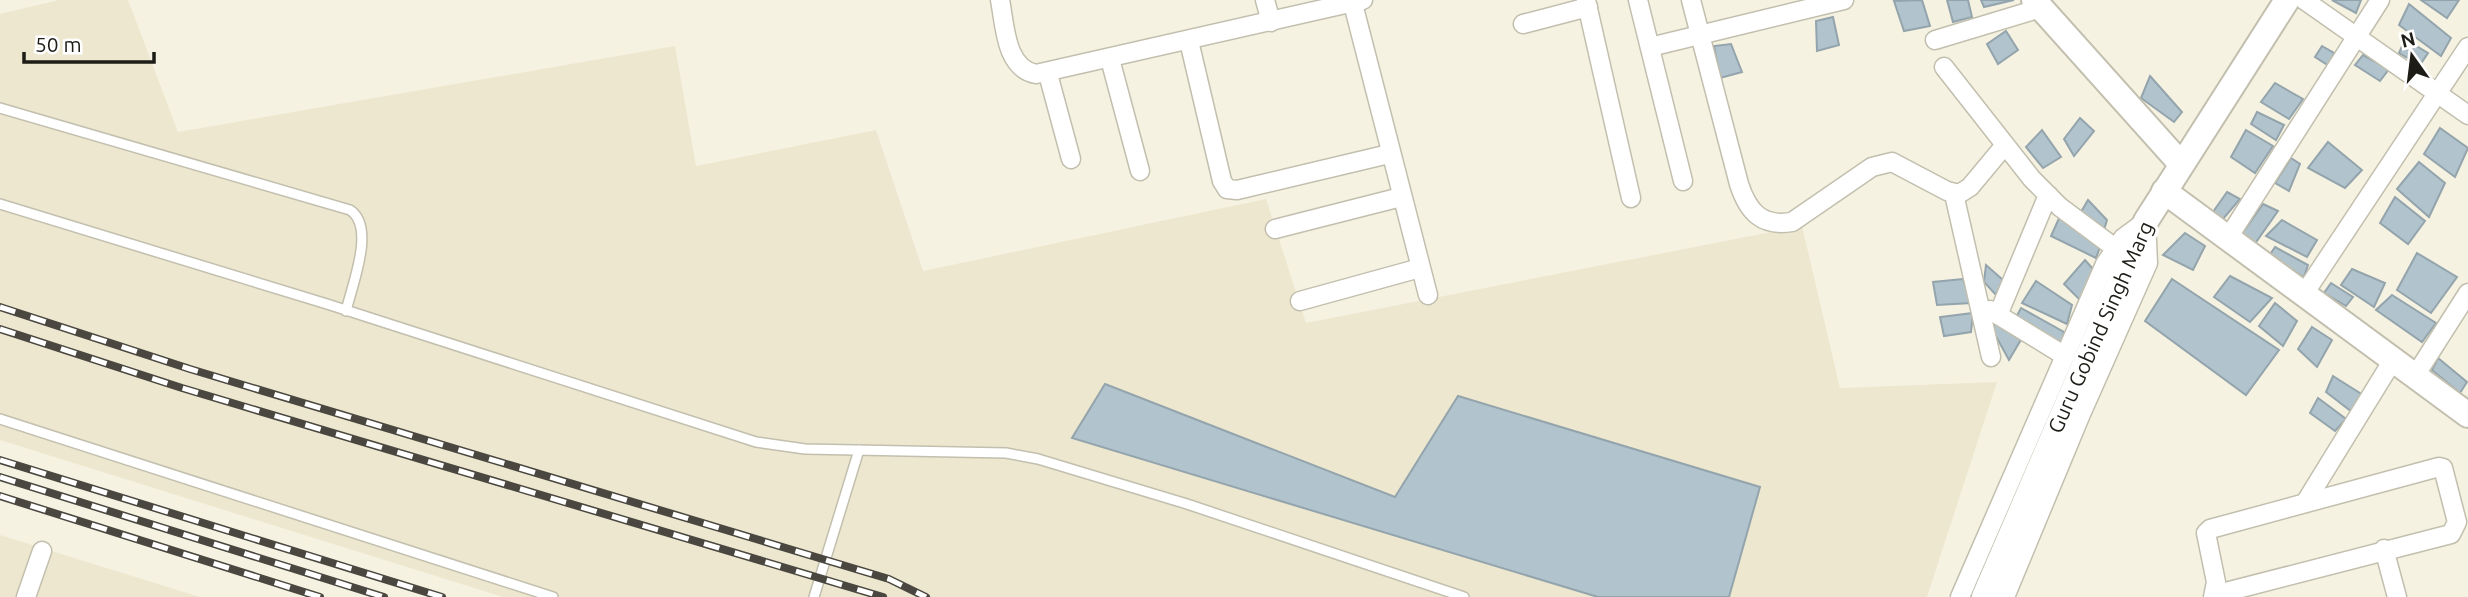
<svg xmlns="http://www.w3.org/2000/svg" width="2468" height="597" font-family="Ubuntu,sans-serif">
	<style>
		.built { fill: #ede7cf }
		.building { fill: #b1c3cc; stroke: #93a4ac; stroke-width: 2 }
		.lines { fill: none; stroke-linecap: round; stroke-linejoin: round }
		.lane-casing { stroke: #c2bfae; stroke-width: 12 }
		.street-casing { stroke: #c2bfae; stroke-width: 21 }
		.secondary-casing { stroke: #c2bfae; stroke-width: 28 }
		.lane { stroke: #fff; stroke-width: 9 }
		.street { stroke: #fff; stroke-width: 18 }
		.secondary { stroke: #fff; stroke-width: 24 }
		.rail-casing { stroke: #49473f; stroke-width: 8 }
		.rail { stroke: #fff; stroke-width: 5; stroke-dasharray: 16; stroke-linecap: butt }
		.labels { text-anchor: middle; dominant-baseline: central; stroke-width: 7; stroke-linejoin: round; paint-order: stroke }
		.street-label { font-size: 21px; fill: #1d1c16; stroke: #fff }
	</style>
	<rect width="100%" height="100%" fill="#f6f2e1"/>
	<!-- built -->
	<g class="built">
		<polygon points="59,0 128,0 178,132 675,46 696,166 876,130 923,271 1266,199 1306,323 1802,226 1840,388 1997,382 1927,597 503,597 0,440 0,14"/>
		<polygon points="0,535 200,597 0,597"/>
	</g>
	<!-- building -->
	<g class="building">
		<polygon points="1922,0 1930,26 1904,31 1894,1"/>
		<polygon points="1947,0 1968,0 1972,17 1953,22"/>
		<polygon points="1981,0 2014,0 1984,7"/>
		<polygon points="2332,0 2361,0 2356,13"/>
		<polygon points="2421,0 2459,0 2447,18"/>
		<polygon points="2409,4 2451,38 2441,56 2399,25"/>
		<polygon points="1833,17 1839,45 1817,51 1816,21"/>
		<polygon points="2006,31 2018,50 1998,64 1987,44"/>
		<polygon points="2405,39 2428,53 2420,65 2399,53"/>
		<polygon points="1731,44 1742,72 1720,78 1714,46"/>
		<polygon points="2322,46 2334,53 2329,66 2315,57"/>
		<polygon points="2363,55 2389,69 2380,81 2355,65"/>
		<polygon points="2150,76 2182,112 2174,122 2141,98"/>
		<polygon points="2275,83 2303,99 2289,119 2261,102"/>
		<polygon points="2257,112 2284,125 2276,140 2251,124"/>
		<polygon points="2080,118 2094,131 2074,156 2064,139"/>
		<polygon points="2440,128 2468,148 2455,177 2424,154"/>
		<polygon points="2042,130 2061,157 2043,168 2026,147"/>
		<polygon points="2246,130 2273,146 2255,173 2231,157"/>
		<polygon points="2328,142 2362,170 2345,188 2308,168"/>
		<polygon points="2291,158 2300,164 2289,191 2275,183"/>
		<polygon points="2419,162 2445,183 2429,217 2397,189"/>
		<polygon points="2227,192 2240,199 2223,219 2213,212"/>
		<polygon points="2395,197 2425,221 2408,244 2380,223"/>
		<polygon points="2088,200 2107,220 2104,230 2081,212"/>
		<polygon points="2263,204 2278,211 2254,245 2241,235"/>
		<polygon points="2060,216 2100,247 2096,258 2051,236"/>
		<polygon points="2282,220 2317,240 2307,257 2266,236"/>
		<polygon points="2185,233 2205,246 2193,270 2163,255"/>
		<polygon points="2275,247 2308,265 2304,277 2269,256"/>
		<polygon points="2417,253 2457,277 2431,313 2397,290"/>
		<polygon points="2085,260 2093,269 2082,302 2064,284"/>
		<polygon points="1986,265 2003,280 1996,295 1984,282"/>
		<polygon points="2352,269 2385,283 2374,307 2341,285"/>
		<polygon points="2230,276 2272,298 2250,322 2214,297"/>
		<polygon points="1963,279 1971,303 1937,305 1933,282"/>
		<polygon points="2172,279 2279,350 2246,395 2145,321"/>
		<polygon points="2036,281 2072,305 2067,324 2022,303"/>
		<polygon points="2331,283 2353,297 2346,306 2324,293"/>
		<polygon points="2392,295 2436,323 2422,342 2376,310"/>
		<polygon points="2275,303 2297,321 2283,346 2259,326"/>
		<polygon points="2021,308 2064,332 2062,345 2015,319"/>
		<polygon points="1973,313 1971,332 1944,336 1940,317"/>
		<polygon points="1997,321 2022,338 2009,360 1992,329"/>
		<polygon points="2312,327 2332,340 2317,367 2298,349"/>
		<polygon points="2438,358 2467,382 2460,393 2432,370"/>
		<polygon points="2333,376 2363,395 2352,412 2326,392"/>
		<polygon points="1105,384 1395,497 1458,396 1760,487 1729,597 1598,597 1072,438"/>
		<polygon points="2318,398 2346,419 2335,431 2310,413"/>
	</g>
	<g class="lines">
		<defs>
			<g id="lane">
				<path d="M 0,108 L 350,210 C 376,227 352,285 346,311"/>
				<polyline points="0,204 327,304 756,442 805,449 1006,453 1038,459 1187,504 1464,597"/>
				<polyline points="0,419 553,597"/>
				<polyline points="814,597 859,450"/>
			</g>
			<g id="street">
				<path d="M 1000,0 C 1005,25 1005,68 1036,74 L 1363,0"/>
				<polyline points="1265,0 1271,22"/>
				<polyline points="1352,0 1428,295"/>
				<polyline points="1586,0 1631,198"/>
				<polyline points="1638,0 1683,181"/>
				<path d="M 1691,0 L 1739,184 C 1748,212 1762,227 1792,222 L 1872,167 L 1892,162 L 1947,191 L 1959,194 L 1970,187 L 2005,145"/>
				<polyline points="2304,0 2468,115"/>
				<polyline points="1523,24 1588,7"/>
				<polyline points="1935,40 2041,8"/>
				<polyline points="1189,41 1222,181 1227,189 1237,190 1389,154"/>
				<polyline points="1650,47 1844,0"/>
				<polyline points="1110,59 1140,171"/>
				<polyline points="1944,67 2032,179 2060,207 2115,248"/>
				<polyline points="1048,74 1071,159"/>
				<polyline points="1954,194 1991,357"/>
				<polyline points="1275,229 1401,197"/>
				<polyline points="2228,238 2380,0"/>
				<polyline points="2304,294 2468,47"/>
				<polyline points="1300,301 1420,268"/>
				<polyline points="1990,310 2065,356"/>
				<polyline points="1998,315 2048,195"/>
				<polyline points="2415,376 2468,293"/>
				<polyline points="2305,503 2393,360"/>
				<polyline points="2384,549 2397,597"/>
				<polyline points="26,597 42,551"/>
				<polyline points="1960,597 2105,264 2123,238 2146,221 2148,263 2081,414 2005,597"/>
				<polyline points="2213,597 2216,582 2206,533 2210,529 2439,467 2443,468 2457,522 2451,534 2214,595"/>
			</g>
			<g id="secondary">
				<polyline points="2034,0 2181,164"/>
				<polyline points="2164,191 2468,415"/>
				<polyline points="1984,597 2146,221 2287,0"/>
			</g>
		</defs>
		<!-- lane casing -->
		<use href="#lane" class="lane-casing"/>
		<!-- street casing -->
		<use href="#street" class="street-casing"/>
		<!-- secondary casing -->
		<use href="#secondary" class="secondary-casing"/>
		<!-- lane -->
		<use href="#lane" class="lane"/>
		<!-- street -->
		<use href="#street" class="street"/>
		<!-- secondary -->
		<use href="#secondary" class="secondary"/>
		<defs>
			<g id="rail">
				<polyline points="0,307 190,369 889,579 926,597"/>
				<polyline points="0,329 182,388 883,597"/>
				<polyline points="0,460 442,597"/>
				<polyline points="0,477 384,597"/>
				<polyline points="0,496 320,597"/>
			</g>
		</defs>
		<!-- rail casing -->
		<use href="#rail" class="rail-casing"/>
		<!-- rail -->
		<use href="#rail" class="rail"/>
	</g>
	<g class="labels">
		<!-- street labels -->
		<g class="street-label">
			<text transform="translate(2100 327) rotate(-66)">Guru Gobind Singh Marg</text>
		</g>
	</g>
	<!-- north arrow -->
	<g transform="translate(2412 56) rotate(346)" stroke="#ffffff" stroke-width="5" paint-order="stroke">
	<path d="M0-5L12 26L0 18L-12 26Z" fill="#1d1c16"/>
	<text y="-10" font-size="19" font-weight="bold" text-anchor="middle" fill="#1d1c16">N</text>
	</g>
	<!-- scale -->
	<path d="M24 52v10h130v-10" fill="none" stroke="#1d1c16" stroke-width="3.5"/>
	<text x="35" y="52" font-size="21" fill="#1d1c16" stroke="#ffffff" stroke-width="5" paint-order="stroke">50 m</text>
</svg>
